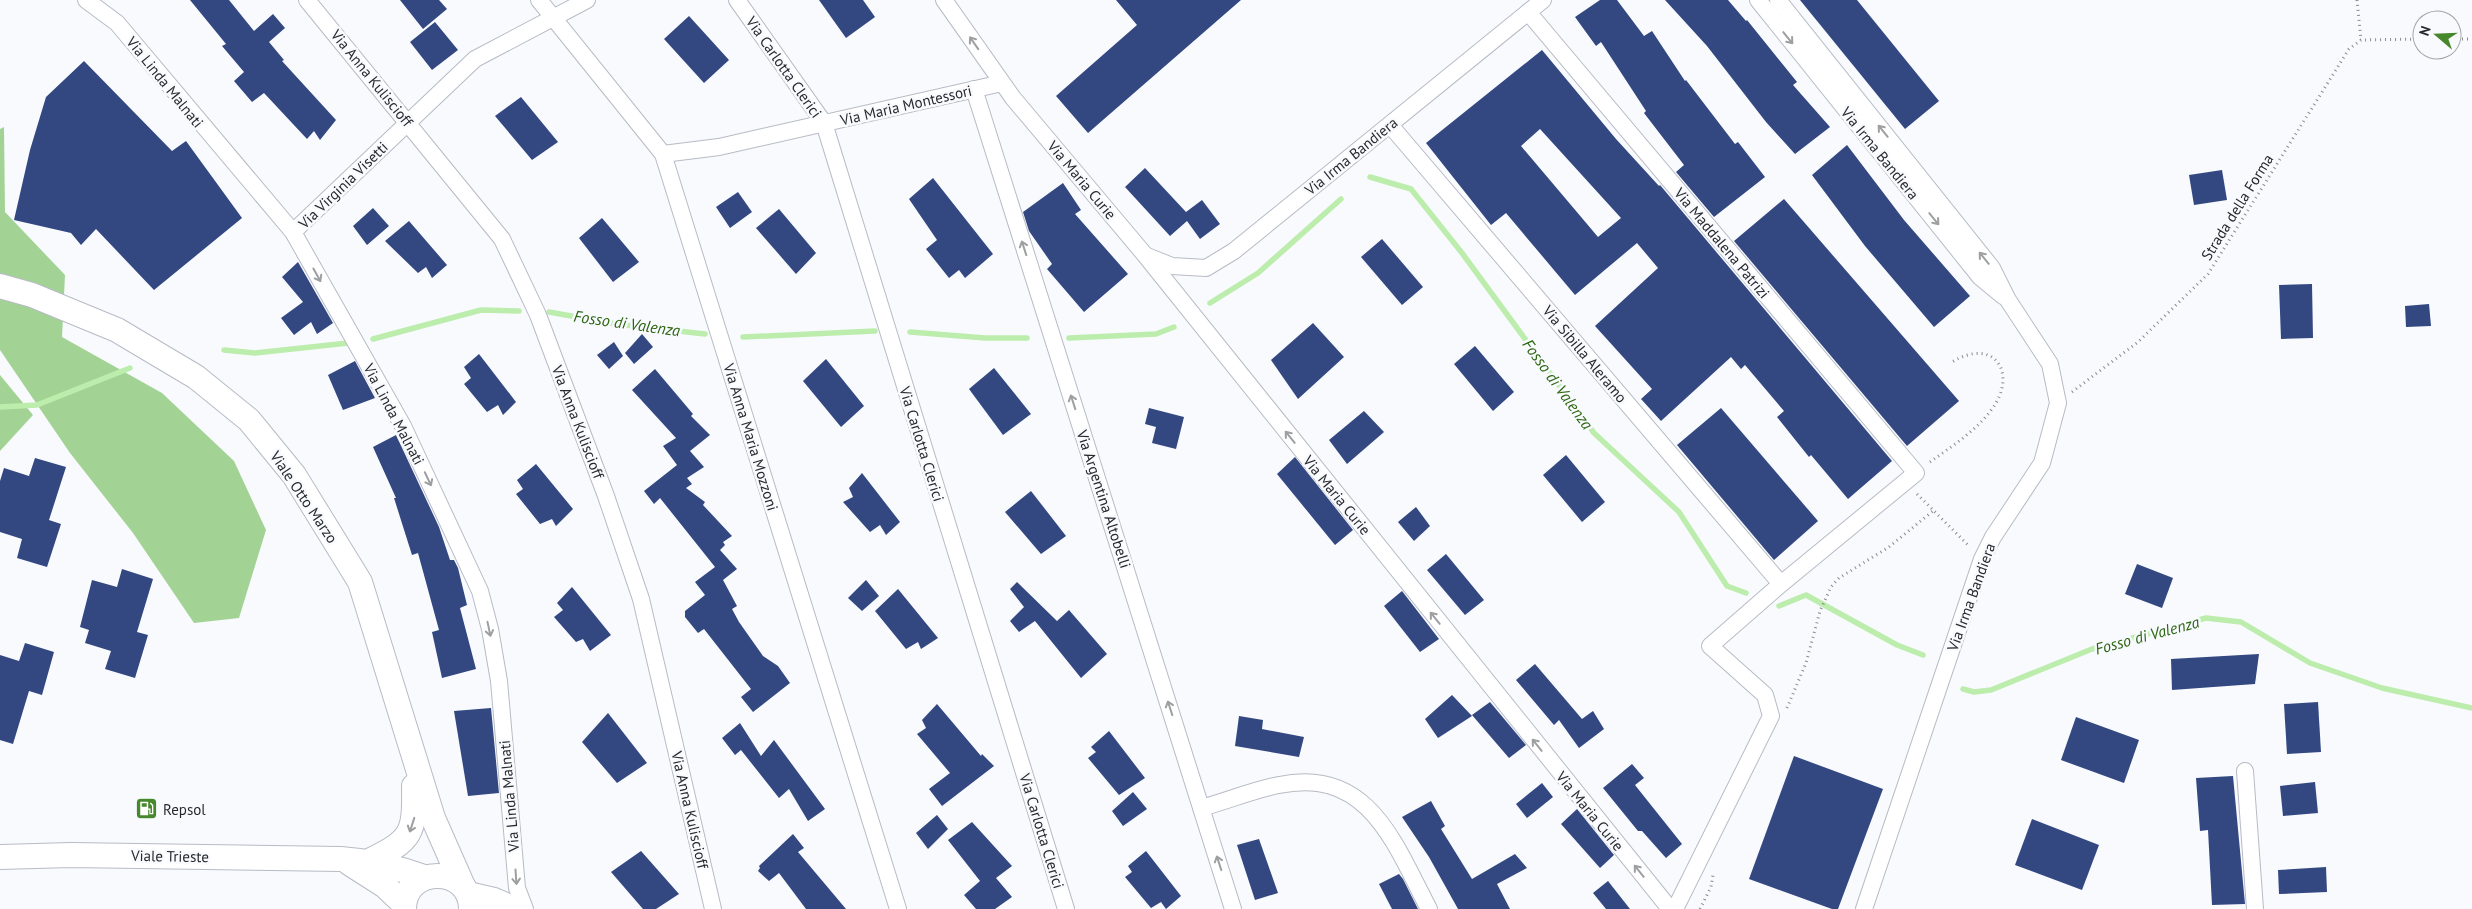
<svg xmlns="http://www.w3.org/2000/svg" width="2472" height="909" font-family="'PT Sans',sans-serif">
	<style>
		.forest { fill: #a3d394 }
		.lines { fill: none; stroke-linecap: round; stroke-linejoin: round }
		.stream { stroke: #bcedad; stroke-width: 5.5 }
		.building { fill: #334781; fill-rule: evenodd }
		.street-casing { stroke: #b7bbc5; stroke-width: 18 }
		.secondary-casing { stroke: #b7bbc5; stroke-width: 26 }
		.path { stroke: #8a8b8f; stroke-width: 3; stroke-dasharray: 1 4; stroke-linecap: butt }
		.street { stroke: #fff; stroke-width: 16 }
		.secondary { stroke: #fff; stroke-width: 24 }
		.oneway { stroke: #9e9fa0 }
		.labels { text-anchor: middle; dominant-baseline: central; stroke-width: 5; stroke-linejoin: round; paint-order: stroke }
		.street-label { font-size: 15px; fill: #28292d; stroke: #f8fafe }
		.poi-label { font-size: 15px; fill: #28292d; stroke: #f8fafe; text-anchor: start }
		.water-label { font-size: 16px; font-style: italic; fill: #2c6611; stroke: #f8fafe }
	</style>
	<rect width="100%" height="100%" fill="#f8fafe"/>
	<!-- forest -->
	<g class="forest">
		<polygon points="4,127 5,212 65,275 62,337 162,393 234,461 266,530 239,618 194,623 133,533 70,453 0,350 0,129"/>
		<polygon points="0,375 33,415 0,451"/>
	</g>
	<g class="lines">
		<!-- stream -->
		<g class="stream">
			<polyline points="1370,177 1411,189 1462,253 1594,433 1679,512 1727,586 1746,593"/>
			<polyline points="1210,303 1258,273 1341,199"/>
			<polyline points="549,312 616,324 705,334"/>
			<polyline points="910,332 985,338 1027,338"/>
			<polyline points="743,337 875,331"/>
			<polyline points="1069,338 1156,334 1174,327"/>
			<polyline points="373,339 481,310 519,311"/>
			<polyline points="224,350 255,353 348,343"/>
			<polyline points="0,407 37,405 130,368"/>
			<polyline points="1779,606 1806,595 1897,645 1923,655"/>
			<polyline points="1963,689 1974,692 1991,690 2092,649 2206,618 2241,622 2310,663 2382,688 2472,708"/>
		</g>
	</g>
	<!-- building -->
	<g class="building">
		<polygon points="190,0 229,0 254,31 273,14 285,28 269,42 284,60 282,61 336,120 320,140 314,131 307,139 264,93 252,102 234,81 244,72 222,46 226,44"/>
		<polygon points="400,0 439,0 447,9 423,29"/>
		<polygon points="819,0 863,0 875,17 846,38"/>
		<polygon points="1116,0 1241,0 1088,133 1056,96 1137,25"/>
		<polygon points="1600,0 1617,0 1644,36 1652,31 1685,81 1686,80 1735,144 1738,142 1765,177 1714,217 1676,172 1684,165 1644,113 1646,111 1601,42 1596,46 1575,17"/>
		<polygon points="1665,0 1728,0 1746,21 1747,20 1797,82 1793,85 1830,127 1795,154 1766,122 1707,46"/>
		<polygon points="1800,0 1857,0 1939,101 1905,129"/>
		<polygon points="689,16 729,60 704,83 664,39"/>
		<polygon points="435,22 458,50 432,70 410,42"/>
		<path d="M 1542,50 L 1616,139 L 1659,186 L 1660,185 L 1892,461 L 1848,499 L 1811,455 L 1809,457 L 1777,417 L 1784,411 L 1745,365 L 1741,369 L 1731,357 L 1661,421 L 1641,399 L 1652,389 L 1595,326 L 1658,268 L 1637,243 L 1575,295 L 1506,213 L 1491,225 L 1426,143 ZM 1540,129 L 1621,218 L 1598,237 L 1521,146 Z"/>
		<polygon points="84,61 172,151 186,141 242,218 154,290 96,229 81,245 71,233 14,220 30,150 46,97"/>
		<polygon points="521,97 558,142 532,160 495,116"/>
		<polygon points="1847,145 1904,220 1970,296 1934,327 1865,246 1812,175"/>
		<polygon points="1145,168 1186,212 1202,200 1220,224 1200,239 1187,221 1170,236 1125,187"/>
		<polygon points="2222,170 2227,200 2194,205 2189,175"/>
		<polygon points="933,178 993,254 965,278 959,270 949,278 926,249 937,240 909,199"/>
		<polygon points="1063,183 1081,210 1075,214 1128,274 1084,312 1047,269 1052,264 1029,231 1023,212"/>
		<polygon points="738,192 752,212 730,228 716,207"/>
		<polygon points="1784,199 1959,401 1907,446 1734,241"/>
		<polygon points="373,208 389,226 367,245 353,226"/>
		<polygon points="779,209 816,253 796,274 756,228"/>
		<polygon points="602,218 639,262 613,282 579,238"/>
		<polygon points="409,221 447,265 432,278 426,267 418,273 385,241"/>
		<polygon points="1382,239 1423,287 1402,305 1361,257"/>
		<polygon points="298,262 333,323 317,334 311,322 294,335 281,318 303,302 282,277"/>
		<polygon points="2312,284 2313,338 2281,339 2279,285"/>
		<polygon points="2429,304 2431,326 2406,327 2405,306"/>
		<polygon points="1313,323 1344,357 1298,399 1271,360"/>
		<polygon points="642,334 653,347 634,364 625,353"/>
		<polygon points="614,342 623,356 609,369 597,355"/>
		<polygon points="1475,346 1514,392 1493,411 1454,364"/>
		<polygon points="479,354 516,402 503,415 498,405 487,412 464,384 471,378 464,367"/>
		<polygon points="826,359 864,406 841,427 803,381"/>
		<polygon points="355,361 375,398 343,410 328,375"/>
		<polygon points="994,368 1031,414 1003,435 969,389"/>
		<polygon points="655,369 693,414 691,416 710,435 690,451 704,467 687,478 692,484 686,488 705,502 703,505 732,536 723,542 725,545 720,550 737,569 723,580 737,606 732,609 739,622 763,656 778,666 790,683 753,712 741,697 751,689 704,629 698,633 685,617 685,611 705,595 695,582 715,567 660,498 654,504 644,491 677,465 663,446 676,438 632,390"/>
		<polygon points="1149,408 1184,417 1176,449 1152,443 1156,427 1145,424"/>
		<polygon points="1721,408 1818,521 1774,560 1677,445"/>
		<polygon points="1364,411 1384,432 1347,464 1329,440"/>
		<polygon points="396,435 439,527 450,560 454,560 458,568 467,605 460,608 476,669 442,678 432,632 439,630 418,553 412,555 394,498 396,498 373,447"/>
		<polygon points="1566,455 1605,502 1582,522 1543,475"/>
		<polygon points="1295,457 1353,530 1335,545 1277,474"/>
		<polygon points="35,458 66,467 49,520 61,524 47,567 17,558 22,539 0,532 0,481 4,468 29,476"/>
		<polygon points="536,464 573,509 556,526 552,519 540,524 516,494 523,489 517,480"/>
		<polygon points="862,473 900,522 886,535 880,525 870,532 843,502 853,497 849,488"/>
		<polygon points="1031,491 1066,536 1041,554 1005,512"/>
		<polygon points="1416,507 1430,526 1414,541 1398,522"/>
		<polygon points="1446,554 1484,600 1465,615 1427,570"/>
		<polygon points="2137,564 2173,578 2162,608 2125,594"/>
		<polygon points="122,569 153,579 137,632 148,635 135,678 105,669 111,651 85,643 89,630 80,627 92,580 117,587"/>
		<polygon points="866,580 879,596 862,611 848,598"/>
		<polygon points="1017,582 1057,621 1069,610 1107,654 1081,678 1035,621 1019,632 1010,621 1024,607 1010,589"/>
		<polygon points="572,587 611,635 590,651 583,639 576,642 554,617 563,610 557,603"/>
		<polygon points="898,589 938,638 921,649 918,642 906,649 875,611"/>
		<polygon points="1402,591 1439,639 1420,652 1384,606"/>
		<polygon points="25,643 54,652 42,695 29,691 13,744 0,740 0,655 19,661"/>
		<polygon points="2259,654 2255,684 2172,690 2171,659"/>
		<polygon points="1535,664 1582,719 1593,711 1604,729 1579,748 1559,720 1554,725 1516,680"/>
		<polygon points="1452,695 1472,716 1438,738 1425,719"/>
		<polygon points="1490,702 1526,745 1509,758 1472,715"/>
		<polygon points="2318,702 2321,752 2287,754 2284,704"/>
		<polygon points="937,704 981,756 982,754 994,766 942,806 929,789 950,773 917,734 926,728 922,720"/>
		<polygon points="491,708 499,793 468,796 454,711"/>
		<polygon points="608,713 647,763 617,783 582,742"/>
		<polygon points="1239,716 1263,720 1262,729 1304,737 1299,757 1235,746"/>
		<polygon points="2076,717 2139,740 2124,783 2061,760"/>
		<polygon points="740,723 761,756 774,740 825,809 808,821 789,789 779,798 741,750 735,755 722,738"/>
		<polygon points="1109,731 1145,778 1119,795 1088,758 1096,752 1091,747"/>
		<polygon points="1794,756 1883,789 1838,909 1832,909 1749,879"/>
		<polygon points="1632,764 1644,778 1635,785 1682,844 1666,858 1642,831 1638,831 1603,788"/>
		<polygon points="2233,776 2245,904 2212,905 2208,830 2200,831 2196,778"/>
		<polygon points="2315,782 2318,813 2283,816 2280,786"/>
		<polygon points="1542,783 1553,797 1527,818 1516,804"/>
		<polygon points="1133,792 1147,809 1123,826 1112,811"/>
		<polygon points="1431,801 1445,826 1441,829 1472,879 1515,854 1527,868 1497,884 1510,909 1458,909 1429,857 1402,817"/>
		<polygon points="1577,809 1614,855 1600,868 1561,824"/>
		<polygon points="937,815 948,829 928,849 916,833"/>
		<polygon points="2032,819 2099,845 2082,890 2015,865"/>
		<polygon points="972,822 1012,866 996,878 1012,897 995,909 976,909 964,895 980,881 948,840"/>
		<polygon points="793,834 804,848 798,852 846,909 806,909 779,873 769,881 758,871 760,868 759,866"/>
		<polygon points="1259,839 1278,893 1255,900 1237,845"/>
		<polygon points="641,851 679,894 656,909 643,909 611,872"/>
		<polygon points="1146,851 1181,896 1166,909 1161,902 1151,908 1125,877 1132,872 1128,866"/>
		<polygon points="2326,867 2327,892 2279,894 2278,870"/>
		<polygon points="1399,874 1403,879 1418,909 1392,909 1379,884"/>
		<polygon points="1608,881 1630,909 1606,909 1593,893"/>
	</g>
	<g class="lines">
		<defs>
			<g id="street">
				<polyline points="86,0 117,23 293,232 403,426 480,591 490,629 499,681 517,888 525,909"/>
				<polyline points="307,0 502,239 538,315 606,496 641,599 713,909"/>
				<polyline points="539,0 663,154 898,909"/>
				<polyline points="737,0 824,123 1066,909"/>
				<polyline points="944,0 1013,98 1145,255 1670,909"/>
				<polyline points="1758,0 1980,277 2003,296"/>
				<polyline points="1778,0 1992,268 2008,300 2050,364 2058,403 2042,463 1993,537 1982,559 1864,909"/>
				<polyline points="1528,12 1916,473 1781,584 1710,646 1765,695 1771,716 1675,909"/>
				<polyline points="974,89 1233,909"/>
				<polyline points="1390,125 1781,584"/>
				<polyline points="663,154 719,147 1002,83"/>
				<polyline points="293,232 475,59 587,0"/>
				<polyline points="1147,256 1172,266 1206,268 1234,251 1543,0"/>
				<polyline points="2245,771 2255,909"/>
				<path d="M 1201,808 C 1227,801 1253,790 1279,785 C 1369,766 1395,845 1429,909"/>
			</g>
			<g id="secondary">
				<polyline points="0,286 32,295 117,330 196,377 249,420 294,475 360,582 433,818 463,886"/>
				<path d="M 0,857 L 71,855 L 341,859 C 370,861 396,867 424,877"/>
				<path d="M 369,861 C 412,840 415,834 414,786"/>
				<polyline points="349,863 385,886 404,904"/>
				<polyline points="468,894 494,900 515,909"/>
				<path d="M 404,909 C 404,865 471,865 471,909"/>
			</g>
		</defs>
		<!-- street casing -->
		<use href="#street" class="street-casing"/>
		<!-- secondary casing -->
		<use href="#secondary" class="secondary-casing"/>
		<!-- path -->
		<g class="path">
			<polyline points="2357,0 2361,40"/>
			<polyline points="2452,39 2472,39"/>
			<polyline points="2072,392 2138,342 2208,274 2349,49 2361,40 2422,39"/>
			<path d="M 1930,462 C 1952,446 1976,431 1992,409 C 2018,374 1995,336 1952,362"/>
			<polyline points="1917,494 1969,546"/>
			<polyline points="1787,708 1806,663 1820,611 1831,587 1839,578 1889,547 1933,511"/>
			<polyline points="1700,909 1711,887 1713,875"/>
		</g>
		<!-- street -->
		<use href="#street" class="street"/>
		<!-- secondary -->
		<use href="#secondary" class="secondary"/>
	</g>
	<!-- one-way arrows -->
	<defs><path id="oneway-shaft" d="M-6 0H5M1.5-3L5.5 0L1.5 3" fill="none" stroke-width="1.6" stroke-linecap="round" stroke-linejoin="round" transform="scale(1.25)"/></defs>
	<g class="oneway">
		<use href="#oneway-shaft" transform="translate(1788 38) rotate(51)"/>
		<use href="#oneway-shaft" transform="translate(974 43) rotate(-125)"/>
		<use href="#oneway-shaft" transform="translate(1883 131) rotate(-129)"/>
		<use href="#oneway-shaft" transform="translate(1934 219) rotate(51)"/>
		<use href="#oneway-shaft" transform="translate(1024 248) rotate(-108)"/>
		<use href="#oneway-shaft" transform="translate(1984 258) rotate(-129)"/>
		<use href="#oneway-shaft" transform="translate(317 275) rotate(61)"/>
		<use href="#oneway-shaft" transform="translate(1073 402) rotate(-108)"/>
		<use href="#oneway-shaft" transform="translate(1290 437) rotate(-129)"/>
		<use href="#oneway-shaft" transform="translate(428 479) rotate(65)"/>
		<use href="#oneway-shaft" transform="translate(1435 618) rotate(-129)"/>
		<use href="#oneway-shaft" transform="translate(489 629) rotate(78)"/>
		<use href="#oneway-shaft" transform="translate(1170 708) rotate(-108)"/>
		<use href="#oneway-shaft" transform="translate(1537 745) rotate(-129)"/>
		<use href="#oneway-shaft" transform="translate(412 825) rotate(108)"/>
		<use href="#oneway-shaft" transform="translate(1219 863) rotate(-108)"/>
		<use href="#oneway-shaft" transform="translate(1639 871) rotate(-129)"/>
		<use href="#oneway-shaft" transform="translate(516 877) rotate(86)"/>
	</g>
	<!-- icons -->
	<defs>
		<symbol id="fuel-square" viewBox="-11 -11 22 22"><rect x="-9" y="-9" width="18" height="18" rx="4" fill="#46882b" stroke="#f8fafe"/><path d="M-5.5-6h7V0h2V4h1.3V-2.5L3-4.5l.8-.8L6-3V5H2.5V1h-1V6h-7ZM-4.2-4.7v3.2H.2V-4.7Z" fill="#fff"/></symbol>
	</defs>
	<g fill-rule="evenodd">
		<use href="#fuel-square" x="134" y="796" width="25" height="25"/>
	</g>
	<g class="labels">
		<!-- street labels -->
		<g class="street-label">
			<text transform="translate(784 67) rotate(55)">Via Carlotta Clerici</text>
			<text transform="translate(372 78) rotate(51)">Via Anna Kuliscioff</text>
			<text transform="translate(165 82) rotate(51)">Via Linda Malnati</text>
			<text transform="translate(906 105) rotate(-13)">Via Maria Montessori</text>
			<text transform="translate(1880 153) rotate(51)">Via Irma Bandiera</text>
			<text transform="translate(1351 156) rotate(-39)">Via Irma Bandiera</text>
			<text transform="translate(1082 180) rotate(50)">Via Maria Curie</text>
			<text transform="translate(343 185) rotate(-44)">Via Virginia Visetti</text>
			<text transform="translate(2237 207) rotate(-58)">Strada della Forma</text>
			<text transform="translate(1722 243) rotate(50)">Via Maddalena Patrizi</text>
			<text transform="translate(1585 354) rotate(50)">Via Sibilla Aleramo</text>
			<text transform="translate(394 414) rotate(62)">Via Linda Malnati</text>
			<text transform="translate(578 422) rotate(69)">Via Anna Kuliscioff</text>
			<text transform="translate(751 437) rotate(73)">Via Anna Maria Mozzoni</text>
			<text transform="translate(922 444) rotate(73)">Via Carlotta Clerici</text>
			<text transform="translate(1337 495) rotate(51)">Via Maria Curie</text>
			<text transform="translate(304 497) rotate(56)">Viale Otto Marzo</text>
			<text transform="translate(1104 499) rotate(72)">Via Argentina Altobelli</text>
			<text transform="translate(1971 597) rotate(-70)">Via Irma Bandiera</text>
			<text transform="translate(509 796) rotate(-95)">Via Linda Malnati</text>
			<text transform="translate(690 810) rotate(77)">Via Anna Kuliscioff</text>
			<text transform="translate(1590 811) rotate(51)">Via Maria Curie</text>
			<text transform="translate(1042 831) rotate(73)">Via Carlotta Clerici</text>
			<text transform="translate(170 856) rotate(1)">Viale Trieste</text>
		</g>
		<!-- poi labels -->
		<g class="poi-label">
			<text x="163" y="809">Repsol</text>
		</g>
		<!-- water labels -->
		<g class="water-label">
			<text transform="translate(627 323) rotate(8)">Fosso di Valenza</text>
			<text transform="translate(1558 384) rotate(54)">Fosso di Valenza</text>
			<text transform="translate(2147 635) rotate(-15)">Fosso di Valenza</text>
		</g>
	</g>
	<!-- north arrow -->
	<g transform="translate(2437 35) rotate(289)"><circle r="24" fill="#f8fafe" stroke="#a5a6aa"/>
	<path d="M0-4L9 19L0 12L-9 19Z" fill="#46882b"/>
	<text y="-8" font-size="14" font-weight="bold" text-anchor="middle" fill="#28292d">N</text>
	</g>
</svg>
